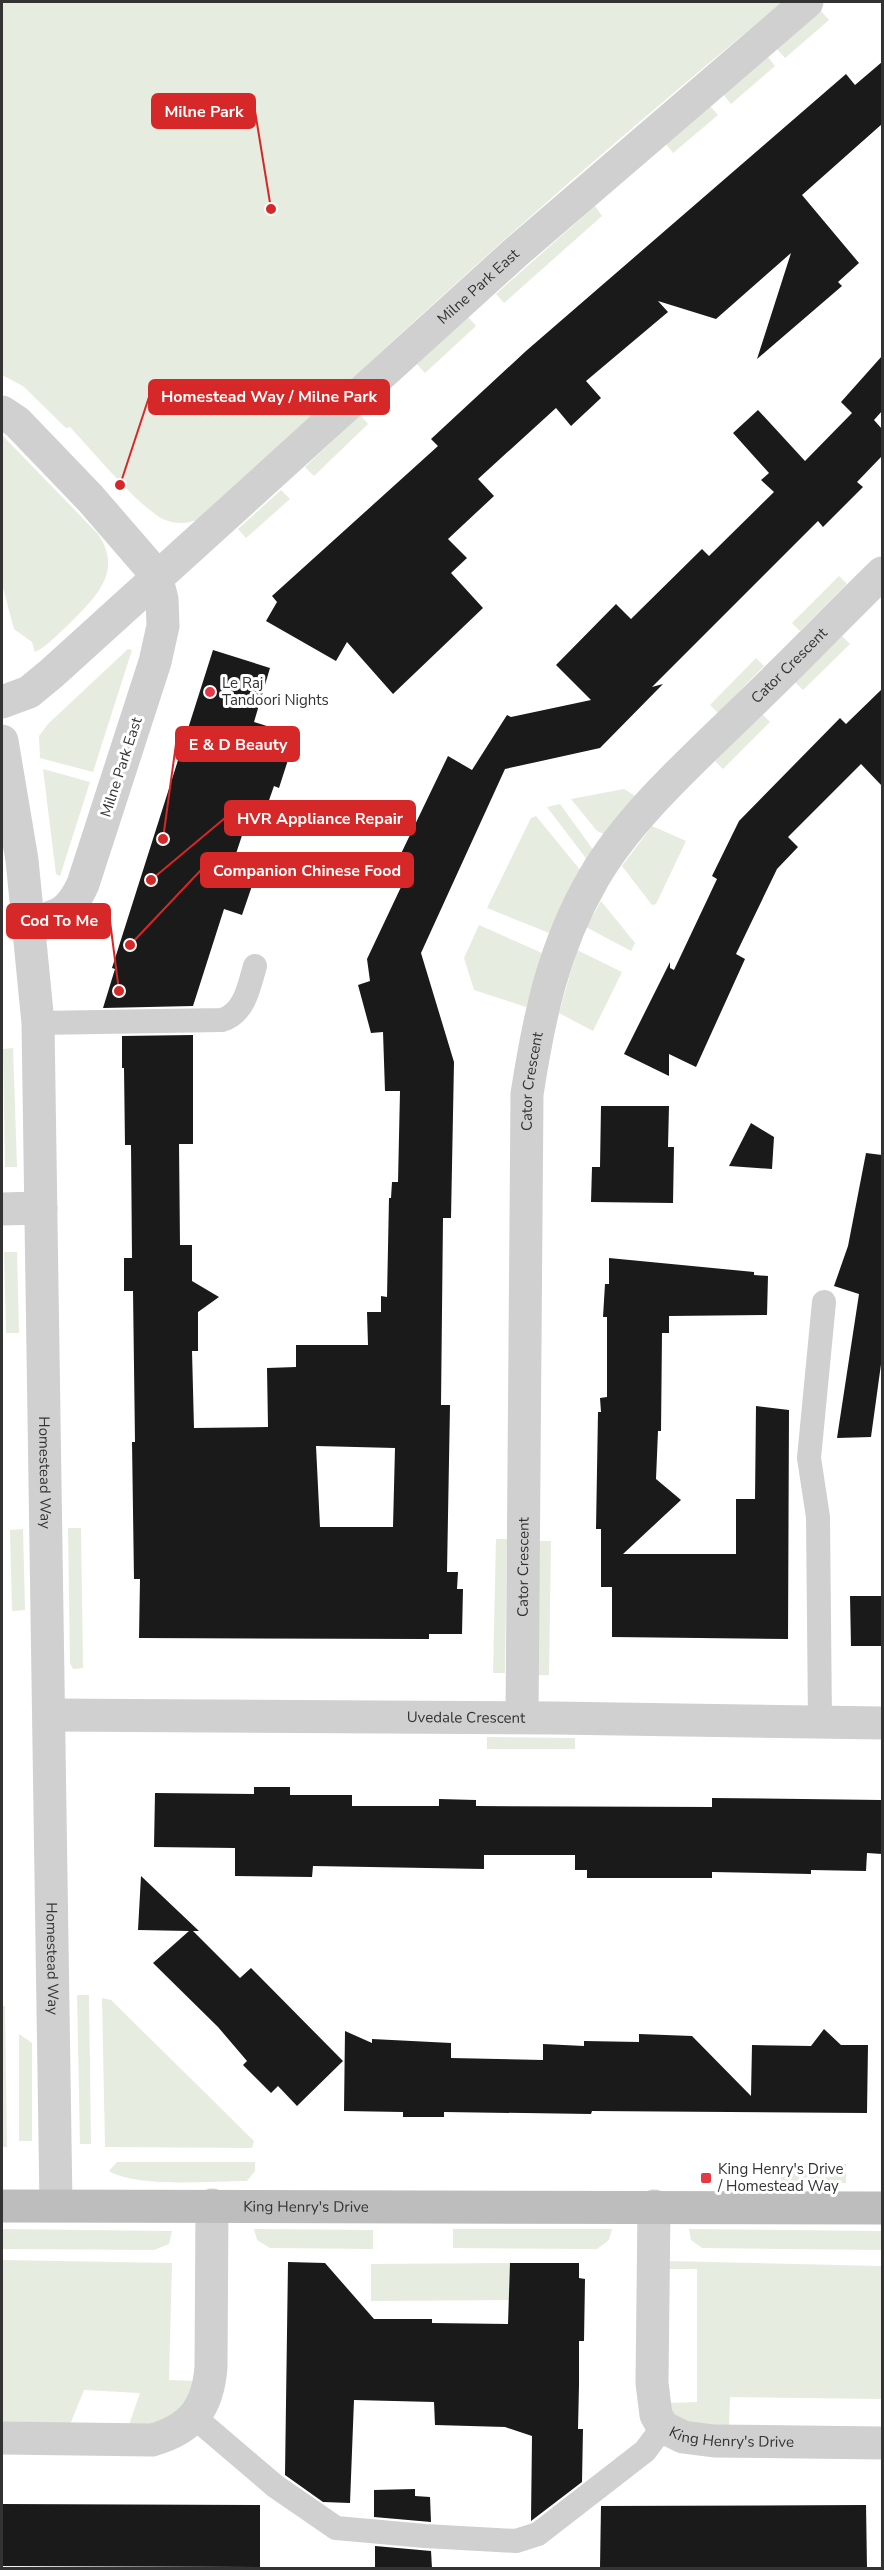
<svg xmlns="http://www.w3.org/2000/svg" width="884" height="2570" font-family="'Nunito Sans',sans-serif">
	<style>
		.green { fill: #e6ecdf }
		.building { fill: #1a1a1a; fill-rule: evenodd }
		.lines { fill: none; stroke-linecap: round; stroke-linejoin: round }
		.lane { stroke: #d0d0d0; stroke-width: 24 }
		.street { stroke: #d0d0d0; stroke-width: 33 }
		.secondary { stroke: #bdbdbd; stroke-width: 33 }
		.poi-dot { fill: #e63946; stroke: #fff; stroke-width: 2 }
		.labels { text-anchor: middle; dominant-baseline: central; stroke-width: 6; stroke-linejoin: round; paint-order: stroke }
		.street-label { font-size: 15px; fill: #333; stroke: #fff }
		.poi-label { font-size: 15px; fill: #333; stroke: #fff; text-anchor: start }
		.leader { fill: none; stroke: #d62828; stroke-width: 2 }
		.callout-dot { fill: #d62828; stroke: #fff; stroke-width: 2 }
		.callout { fill: #d62828; stroke: #d62828; stroke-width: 2 }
		.callout-label { font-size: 16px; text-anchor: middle; font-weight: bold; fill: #fff }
	</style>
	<rect width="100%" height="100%" fill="#fff"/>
	<!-- green -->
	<g class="green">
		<path d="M 2,2 L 783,2 C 678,88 575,176 474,267 C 381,351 291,437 197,520 C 186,524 176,524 165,520 C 139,508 92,450 70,427 L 66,428 L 23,386 L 2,375 Z"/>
		<polygon points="821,11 829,20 785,58 777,49"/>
		<polygon points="768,57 775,66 731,104 723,94"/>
		<polygon points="710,106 718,115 673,153 666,144"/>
		<polygon points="595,206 602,216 504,303 496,294"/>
		<polygon points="468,317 476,326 425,373 417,364"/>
		<polygon points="360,415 368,424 314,476 305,467"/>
		<path d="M 2,435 L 98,534 C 123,571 97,596 71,622 C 59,633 49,645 35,652 L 32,642 L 14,629 L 2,584 Z"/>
		<polygon points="281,490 290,499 246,538 238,529"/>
		<polygon points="839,576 847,584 800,631 792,623"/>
		<polygon points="842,636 850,644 803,690 795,682"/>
		<polygon points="128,649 132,650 93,772 40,758 39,736 48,724"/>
		<polygon points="756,658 764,666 718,713 710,705"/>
		<polygon points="762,714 770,722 723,769 715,761"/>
		<polygon points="43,769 90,782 60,876 56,874"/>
		<polygon points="624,789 637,797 606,835 597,831 571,799"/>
		<polygon points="560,804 594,851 588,861 547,807"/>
		<polygon points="536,816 581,871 549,933 487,908 531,818"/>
		<polygon points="652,826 686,841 656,904 652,905 622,866"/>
		<polygon points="601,901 635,943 631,951 586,927"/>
		<polygon points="479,925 542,953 526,1007 474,990 464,958"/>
		<polygon points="577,950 622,972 593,1031 559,1013"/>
		<polygon points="13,1048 17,1167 5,1167 3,1049"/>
		<polygon points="4,1252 17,1252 19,1333 6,1333"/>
		<polygon points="68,1528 81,1528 83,1668 73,1669 70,1663"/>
		<polygon points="23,1529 25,1610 12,1611 10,1530"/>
		<polygon points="496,1539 507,1539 505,1673 493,1673"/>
		<polygon points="539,1541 551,1541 549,1675 538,1675"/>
		<polygon points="487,1737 575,1738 575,1749 487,1749"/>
		<polygon points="77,1995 89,1995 91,2144 80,2144"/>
		<polygon points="102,1998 111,2000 254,2141 252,2148 105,2147"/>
		<polygon points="2,2006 5,2006 7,2147 2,2147"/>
		<polygon points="19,2034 32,2043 32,2141 19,2141"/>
		<path d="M 117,2162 L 255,2162 L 255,2171 L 247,2181 C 211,2181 138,2188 109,2171 Z"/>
		<rect x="781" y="2164" width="65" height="19"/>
		<polygon points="2,2229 172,2231 169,2244 154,2250 2,2249"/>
		<polygon points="254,2229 373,2230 373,2249 270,2248 257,2240"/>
		<polygon points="453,2229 612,2229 609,2240 597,2249 453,2248"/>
		<polygon points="689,2229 882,2231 882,2250 702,2248 691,2240"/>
		<polygon points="2,2260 172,2263 169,2380 198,2381 195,2392 166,2421 128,2428 140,2393 84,2390 69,2427 2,2424"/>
		<polygon points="670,2261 882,2266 882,2399 730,2397 729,2427 699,2427 676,2419 668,2403 697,2402 697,2269 668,2269"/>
		<polygon points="510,2263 509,2300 371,2301 371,2264"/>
	</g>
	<!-- building -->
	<g class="building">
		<polygon points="882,62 882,124 802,195 859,263 838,282 842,286 757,359 791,253 716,319 658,301 668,312 586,381 601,398 571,426 556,408 478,479 494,496 448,539 467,558 451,573 483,608 393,694 347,642 336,661 266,621 277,602 272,596 438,446 431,439 526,351 846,74 855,85"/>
		<path d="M 882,356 L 882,411 L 874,420 L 882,429 L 882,456 L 857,482 L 863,487 L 823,527 L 818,521 L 652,687 L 663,684 L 600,748 L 505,769 L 421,953 L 454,1062 L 451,1218 L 443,1218 L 441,1405 L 450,1405 L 447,1572 L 458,1572 L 457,1589 L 463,1589 L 462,1634 L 429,1634 L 429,1639 L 139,1638 L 140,1579 L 134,1579 L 132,1442 L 135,1442 L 133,1291 L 124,1291 L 124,1258 L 132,1258 L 131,1145 L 125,1145 L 124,1068 L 122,1068 L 122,1036 L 193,1035 L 193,1144 L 179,1144 L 180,1245 L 192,1245 L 192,1281 L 219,1297 L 198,1312 L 198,1351 L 192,1351 L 194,1428 L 268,1427 L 267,1368 L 296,1367 L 296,1345 L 368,1345 L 367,1312 L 381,1312 L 381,1296 L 387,1297 L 389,1198 L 391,1198 L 392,1182 L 398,1182 L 400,1091 L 385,1091 L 383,1032 L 371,1033 L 358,985 L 370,981 L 367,959 L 410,868 L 397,862 L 448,756 L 472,770 L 507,715 L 511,717 L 591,700 L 556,665 L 616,604 L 631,619 L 702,549 L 709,556 L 774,492 L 761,480 L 769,473 L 733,433 L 758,410 L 805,461 L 852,413 L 841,402 ZM 316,1446 L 395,1448 L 393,1527 L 320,1527 Z"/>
		<polygon points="213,650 270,668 254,722 296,735 279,788 274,786 267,806 253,802 229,875 253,883 242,915 224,909 193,1006 103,1008 115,969 112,968"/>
		<polygon points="882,689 882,786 861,764 788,837 798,847 777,869 736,954 745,959 696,1067 669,1054 669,1076 624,1054 670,962 670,968 674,970 717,879 712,876 739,821 840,718 846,724"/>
		<polygon points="601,1106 669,1106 668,1147 674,1147 673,1203 591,1202 592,1167 600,1167"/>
		<polygon points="751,1123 774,1137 772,1169 729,1166"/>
		<polygon points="866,1153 882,1155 882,1357 871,1437 837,1438 859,1294 834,1286 848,1246"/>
		<polygon points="609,1258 754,1272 754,1275 768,1276 767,1315 669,1316 669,1333 662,1333 661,1431 658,1431 656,1479 681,1500 623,1554 736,1554 736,1499 755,1499 756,1406 789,1410 788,1639 612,1637 612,1587 601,1587 601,1529 596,1529 598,1412 601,1412 600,1398 607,1397 607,1317 603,1317 605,1284 609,1284"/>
		<polygon points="850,1596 882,1596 882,1646 851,1646"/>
		<polygon points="254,1787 290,1787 290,1795 352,1795 352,1806 439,1806 439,1799 476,1800 476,1806 712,1807 712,1798 882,1800 882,1854 867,1853 866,1871 811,1870 811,1874 712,1872 712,1878 587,1878 587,1870 575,1870 575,1855 484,1855 484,1869 313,1866 312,1877 235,1876 235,1848 154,1847 155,1793 254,1794"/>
		<polygon points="141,1876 199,1931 193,1931 240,1978 251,1968 343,2061 297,2106 278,2086 271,2093 243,2065 247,2061 218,2027 153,1963 189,1931 138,1930"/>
		<polygon points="824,2029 841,2045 868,2045 867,2113 592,2111 591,2114 444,2112 444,2117 403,2117 403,2112 344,2111 345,2031 372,2043 372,2039 451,2043 451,2058 498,2059 543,2060 543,2044 584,2046 584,2041 639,2042 639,2034 692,2036 751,2096 752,2045 811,2046"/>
		<polygon points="288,2262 325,2263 374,2319 432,2319 432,2323 508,2324 510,2263 579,2263 579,2278 585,2279 584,2341 579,2341 579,2385 578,2429 583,2429 582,2482 531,2521 532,2436 505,2427 435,2425 434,2402 354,2400 350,2503 323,2502 285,2475"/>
		<polygon points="415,2489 415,2496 430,2497 431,2522 374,2517 374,2490"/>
		<polygon points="2,2504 260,2505 260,2567 2,2566"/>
		<polygon points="866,2505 867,2568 600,2568 601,2506"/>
		<polygon points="375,2546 431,2551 432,2568 375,2568"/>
	</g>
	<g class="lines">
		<!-- lane -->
		<g class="lane">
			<path d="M 38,1023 L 222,1020 C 245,1013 249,986 255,966"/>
			<polyline points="820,1722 818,1517 809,1458 824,1302"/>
			<polyline points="193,2416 275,2486 336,2528 425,2536 516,2541 538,2534 645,2451 663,2427"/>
		</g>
		<!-- street -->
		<g class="street">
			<path d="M 2,412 L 17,422 L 90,498 L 148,565 L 157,580 L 162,599 L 163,626 L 155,662 L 83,884 C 70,913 59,916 29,923"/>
			<path id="s1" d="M 2,702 L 29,692 L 52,673 L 515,253 L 807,2"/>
			<path id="s2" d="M 2,741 L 22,860 L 38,1023 L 56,2205"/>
			<polyline points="2,1209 41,1208"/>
			<path id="s3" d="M 50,1715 L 554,1718 L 882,1723"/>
			<path id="s4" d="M 522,1717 L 527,1094 C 539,1017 553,948 593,879 C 629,816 695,758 747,707 C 793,663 837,617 882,573"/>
			<path id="s5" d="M 654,2206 L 652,2383 L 656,2415 L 663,2427 L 683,2437 L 714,2441 L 882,2443"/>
			<path d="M 2,2438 L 152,2440 C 192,2429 208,2407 211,2367 L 212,2205"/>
		</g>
		<!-- secondary -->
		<path class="secondary" id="s6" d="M 2,2206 L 882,2208"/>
	</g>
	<!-- markers -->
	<g class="poi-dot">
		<circle cx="210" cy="692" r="6"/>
		<rect x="700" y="2172" width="12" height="12" rx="3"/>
	</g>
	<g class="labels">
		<!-- street labels -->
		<g class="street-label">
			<text stroke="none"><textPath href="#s1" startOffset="634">Milne Park East</textPath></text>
			<text stroke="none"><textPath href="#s4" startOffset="1140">Cator Crescent</textPath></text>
			<text transform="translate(121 767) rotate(-72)">Milne Park East</text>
			<text stroke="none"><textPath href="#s4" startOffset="636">Cator Crescent</textPath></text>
			<text stroke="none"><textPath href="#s2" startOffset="734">Homestead Way</textPath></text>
			<text stroke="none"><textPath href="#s4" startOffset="150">Cator Crescent</textPath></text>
			<text stroke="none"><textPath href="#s3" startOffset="416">Uvedale Crescent</textPath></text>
			<text stroke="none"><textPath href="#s2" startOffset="1220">Homestead Way</textPath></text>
			<text stroke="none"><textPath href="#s6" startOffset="304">King Henry's Drive</textPath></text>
			<text stroke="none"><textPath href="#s5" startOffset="294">King Henry's Drive</textPath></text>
		</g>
		<!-- poi labels -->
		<g class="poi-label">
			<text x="222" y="683">Le Raj<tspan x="222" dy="17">Tandoori Nights</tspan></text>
			<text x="718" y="2169">King Henry's Drive<tspan x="718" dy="17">/ Homestead Way</tspan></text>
		</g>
	</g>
	<!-- callouts -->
	<path class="leader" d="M271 209L255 111M120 485L149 397M163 839L176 744M151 880L225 818M130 945L201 870M119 991L110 921"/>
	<g class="callout-dot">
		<circle cx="271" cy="209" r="6"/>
		<circle cx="120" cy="485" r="6"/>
		<circle cx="163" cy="839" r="6"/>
		<circle cx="151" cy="880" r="6"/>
		<circle cx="130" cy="945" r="6"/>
		<circle cx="119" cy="991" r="6"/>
	</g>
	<g class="callout">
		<rect x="152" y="94" width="103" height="34" rx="6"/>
		<rect x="149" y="380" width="240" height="34" rx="6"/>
		<rect x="176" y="727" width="123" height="34" rx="6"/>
		<rect x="225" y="801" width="190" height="34" rx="6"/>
		<rect x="201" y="853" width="212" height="34" rx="6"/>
		<rect x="7" y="904" width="103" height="34" rx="6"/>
	</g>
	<g class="callout-label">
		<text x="204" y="117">Milne Park</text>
		<text x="269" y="402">Homestead Way / Milne Park</text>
		<text x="238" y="750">E &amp; D Beauty</text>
		<text x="320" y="824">HVR Appliance Repair</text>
		<text x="307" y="876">Companion Chinese Food</text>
		<text x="59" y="926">Cod To Me</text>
	</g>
	<!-- border -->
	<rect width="884" height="2570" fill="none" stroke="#333333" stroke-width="6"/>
</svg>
